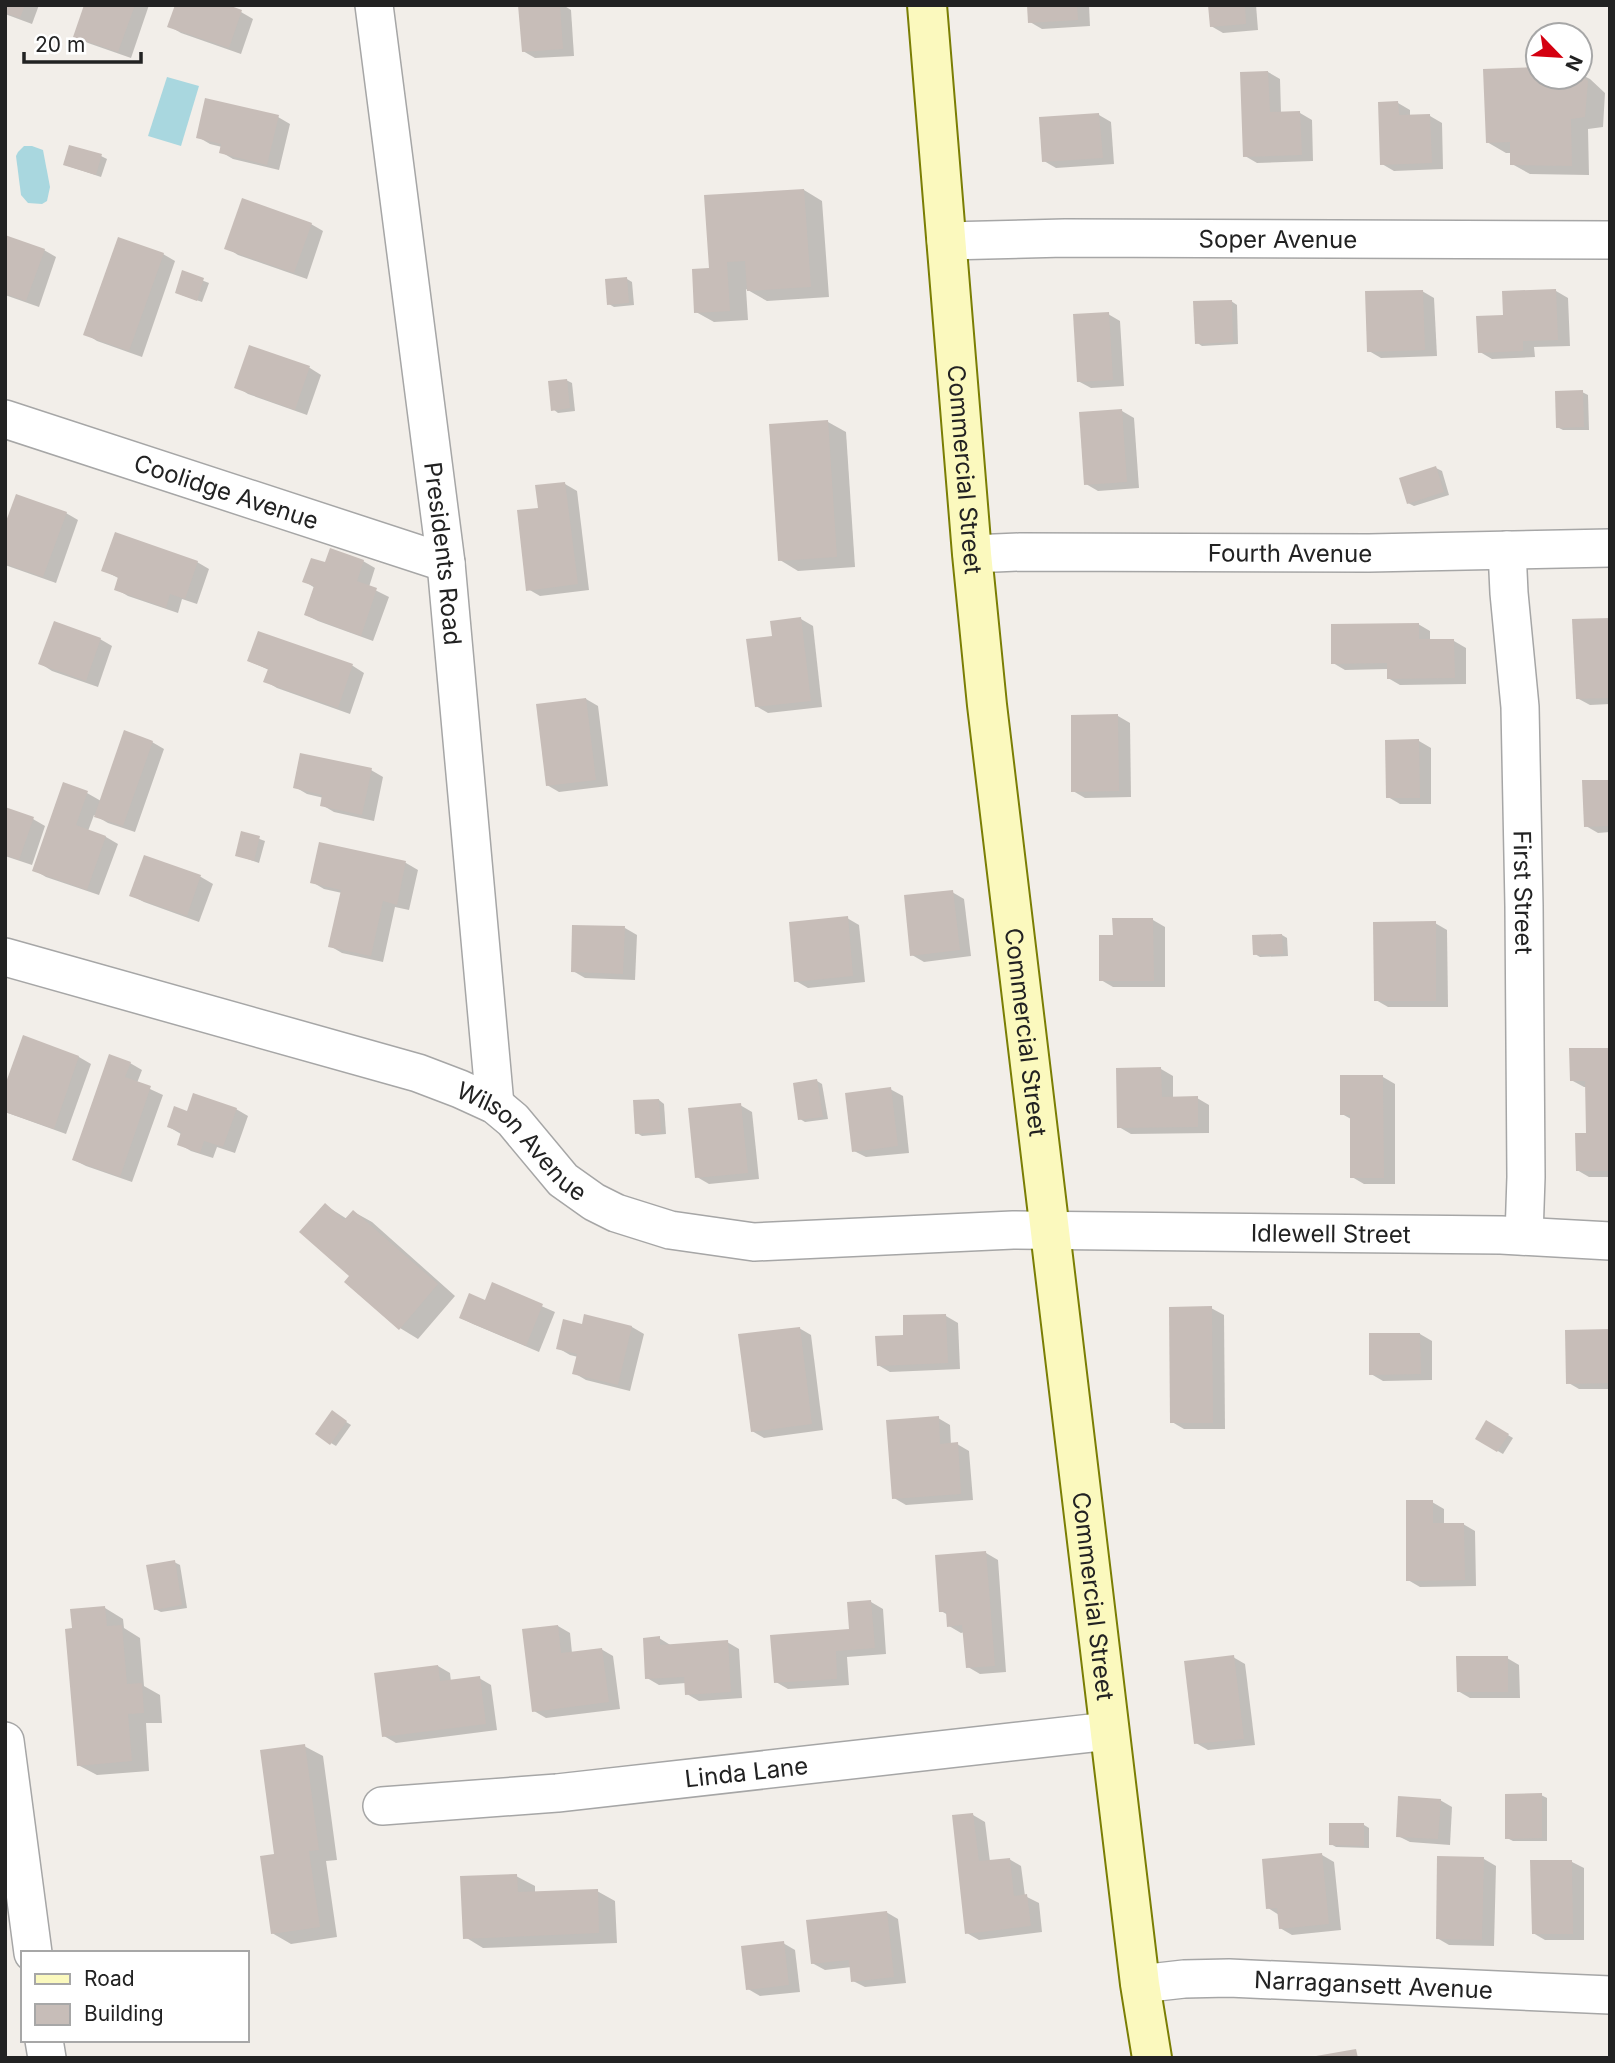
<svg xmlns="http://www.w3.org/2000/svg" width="1615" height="2063" font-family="Inter,sans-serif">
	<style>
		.water { fill: #a9d7df }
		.shadow { fill: #0003 }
		.building { fill: #c7bdb8 }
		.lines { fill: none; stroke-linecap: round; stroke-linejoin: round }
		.minor-casing { stroke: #a6a6a6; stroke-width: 40 }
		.secondary-casing { stroke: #7a7e04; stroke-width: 42 }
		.minor { stroke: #fff; stroke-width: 37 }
		.secondary { stroke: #fbf9be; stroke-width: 38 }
		.labels { text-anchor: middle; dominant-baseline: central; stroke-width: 5; stroke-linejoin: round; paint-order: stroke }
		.street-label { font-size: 24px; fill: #222; stroke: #fff }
	</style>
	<rect width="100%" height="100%" fill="#f2eee9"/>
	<!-- water -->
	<g class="water">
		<polygon points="167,77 199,86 181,146 148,136"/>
		<polygon points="24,146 32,146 43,150 50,187 47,201 42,204 28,203 21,195 16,156 18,152"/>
	</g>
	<!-- shadow -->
	<g class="shadow">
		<polygon points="5,5 39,5 32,24 5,14"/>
		<polygon points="86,5 149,5 131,58 88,43 76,36"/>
		<polygon points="222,5 241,12 253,19 241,54 181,33 169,26"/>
		<polygon points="529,5 563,5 571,10 574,56 535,58 523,51"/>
		<polygon points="1029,5 1089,5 1090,26 1042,29 1030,22"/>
		<polygon points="1210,5 1256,5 1258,30 1223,33 1211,26"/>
		<polygon points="1538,69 1538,77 1580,77 1580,74 1590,79 1605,93 1603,127 1588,129 1589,175 1530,174 1512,164 1512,153 1506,153 1487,142"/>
		<polygon points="1268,72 1280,79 1281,113 1300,113 1312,120 1313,161 1257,163 1245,156"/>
		<polygon points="1398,103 1410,110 1410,117 1430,116 1442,123 1443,169 1394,171 1382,164"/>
		<polygon points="1099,115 1111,122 1114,164 1056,168 1044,161"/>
		<polygon points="278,117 290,124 279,170 233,159 221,152 222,147 210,144 198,137"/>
		<polygon points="101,156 107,159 101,177 65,165"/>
		<polygon points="804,190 822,201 829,297 767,301 746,289 748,320 714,322 696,312 711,270"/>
		<polygon points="311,224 323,231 307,279 238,255 227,248"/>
		<polygon points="5,237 44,250 56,257 39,307 5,295"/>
		<polygon points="163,254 175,261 142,357 97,341 86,334"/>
		<polygon points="183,273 209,283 202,302 182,295"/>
		<polygon points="627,279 632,282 634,305 614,307 609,304"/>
		<polygon points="1422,291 1434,298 1437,356 1381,358 1369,351"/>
		<polygon points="1556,291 1568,298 1570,346 1534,347 1535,357 1492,359 1480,352 1505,317"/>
		<polygon points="1231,301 1237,305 1238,344 1202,346 1196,342"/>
		<polygon points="1108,314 1120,321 1124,386 1091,388 1078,381"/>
		<polygon points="250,347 310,368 321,375 307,415 248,394 237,387"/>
		<polygon points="566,380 572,383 575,411 558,413 553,409"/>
		<polygon points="1582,392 1588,395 1589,430 1563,430 1557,427"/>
		<polygon points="1122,411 1134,418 1139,488 1098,491 1086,484"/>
		<polygon points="828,422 846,432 855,567 798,571 780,560"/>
		<polygon points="1436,468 1442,471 1449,495 1414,506 1408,503"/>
		<polygon points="565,484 577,491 589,590 540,596 528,589 540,509"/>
		<polygon points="66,513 78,520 56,583 5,565 5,529"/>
		<polygon points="363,561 375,568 369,587 389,597 373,641 318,621 306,615 315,588 304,581 326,564"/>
		<polygon points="197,562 209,569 197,604 182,599 178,613 128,596 116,589 120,579 103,570"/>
		<polygon points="801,619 813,626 822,707 768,713 756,706 774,638"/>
		<polygon points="1610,619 1610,704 1590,705 1577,698"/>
		<polygon points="1418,624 1430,631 1430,641 1454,641 1466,648 1466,684 1400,685 1388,678 1388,669 1345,670 1333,663"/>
		<polygon points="259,633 353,666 364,673 350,714 277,688 265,681 269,670 249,661"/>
		<polygon points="100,639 112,646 98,687 52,671 41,664"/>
		<polygon points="586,699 598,706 608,786 559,792 547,785"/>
		<polygon points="1118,716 1130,723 1131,797 1085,798 1073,791"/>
		<polygon points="1419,741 1431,748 1431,804 1400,804 1388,797"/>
		<polygon points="152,742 164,749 135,832 108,823 94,815 88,831 106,837 118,844 99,895 46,877 34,870 87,793 101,801"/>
		<polygon points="371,770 383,777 374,821 334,812 322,805 324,798 307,794 295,787"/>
		<polygon points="1610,781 1610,832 1598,833 1586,826"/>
		<polygon points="5,809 33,819 45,826 32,865 5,856"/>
		<polygon points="243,833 265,841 259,863 237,855"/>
		<polygon points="320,844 406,863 418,870 409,910 395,907 383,962 342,953 330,946 342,893 324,889 312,882"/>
		<polygon points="145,858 201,877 213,884 199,922 144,902 132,896"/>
		<polygon points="952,892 964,899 971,956 924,962 912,955"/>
		<polygon points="847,918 859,925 865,982 808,988 796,981"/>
		<polygon points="1153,920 1165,927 1165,987 1113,987 1101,980 1114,936"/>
		<polygon points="1435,923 1447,930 1448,1007 1388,1007 1376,1000"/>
		<polygon points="625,928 637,935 635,980 585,978 573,971"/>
		<polygon points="1282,935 1287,938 1288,956 1260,957 1255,954"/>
		<polygon points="24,1038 79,1057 91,1064 66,1134 5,1112"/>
		<polygon points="1610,1050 1610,1177 1589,1177 1577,1170 1588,1135 1587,1087 1584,1087 1571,1080"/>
		<polygon points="130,1063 142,1070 137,1083 163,1095 132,1182 86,1166 74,1160"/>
		<polygon points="1161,1069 1173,1076 1173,1098 1197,1098 1209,1105 1209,1133 1131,1134 1119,1127"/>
		<polygon points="1383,1077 1395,1084 1395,1184 1364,1184 1352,1177 1351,1119 1342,1114"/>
		<polygon points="817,1081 822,1084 828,1119 805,1122 800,1119"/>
		<polygon points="890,1089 903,1096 909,1153 866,1157 854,1151"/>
		<polygon points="659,1100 664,1104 666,1134 642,1136 637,1133"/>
		<polygon points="740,1105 752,1112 759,1179 709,1184 697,1177"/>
		<polygon points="236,1109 248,1116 235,1153 217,1147 213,1158 191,1151 179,1144 181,1134 169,1127 188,1113"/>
		<polygon points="325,1205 347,1219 354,1212 372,1222 455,1296 418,1339 400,1328 352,1276"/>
		<polygon points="493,1285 555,1312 539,1352 473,1324 461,1318 486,1302"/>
		<polygon points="1211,1308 1224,1315 1225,1429 1184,1429 1172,1422"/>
		<polygon points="586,1316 632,1327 644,1334 630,1391 586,1380 574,1373 578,1357 570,1355 558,1348 583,1326"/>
		<polygon points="946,1316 958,1323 960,1369 890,1372 878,1365"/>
		<polygon points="799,1328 811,1335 823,1430 764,1438 752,1431"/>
		<polygon points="1610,1331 1610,1389 1579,1389 1567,1382"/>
		<polygon points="1420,1334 1432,1341 1432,1380 1383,1381 1371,1374"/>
		<polygon points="337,1416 351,1425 336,1446 331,1443"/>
		<polygon points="938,1418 950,1425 951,1445 957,1444 969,1451 973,1500 906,1505 894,1498"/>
		<polygon points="1486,1422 1513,1438 1503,1454 1477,1439"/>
		<polygon points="1432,1502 1444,1509 1444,1525 1463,1524 1475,1531 1476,1586 1420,1587 1408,1580"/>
		<polygon points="986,1553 998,1560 1006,1672 980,1674 968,1667 965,1632 961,1633 949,1626 948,1615 941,1611"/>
		<polygon points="174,1562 180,1565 187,1608 161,1612 155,1609"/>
		<polygon points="871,1602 883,1609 886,1654 847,1657 849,1685 788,1689 776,1682 850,1631"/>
		<polygon points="105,1608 123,1619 124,1628 140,1638 144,1686 160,1695 162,1723 146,1723 149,1771 97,1775 78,1765 74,1630"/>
		<polygon points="558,1626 570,1633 572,1653 601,1649 613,1656 620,1709 546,1718 534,1711"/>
		<polygon points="659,1638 672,1646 727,1642 739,1649 742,1698 699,1701 687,1694 686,1683 659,1685 647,1678"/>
		<polygon points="1233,1657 1245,1664 1255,1745 1208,1750 1196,1743"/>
		<polygon points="1507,1658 1519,1665 1520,1698 1470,1698 1458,1691"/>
		<polygon points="438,1666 450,1673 451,1682 479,1678 491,1685 497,1730 396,1743 384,1736"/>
		<polygon points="304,1746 323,1756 337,1860 326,1861 337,1937 291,1944 272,1933 276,1856"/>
		<polygon points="1541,1795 1547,1798 1547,1841 1513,1841 1507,1838"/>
		<polygon points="1440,1800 1452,1807 1450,1845 1410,1842 1398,1836"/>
		<polygon points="973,1815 985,1822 990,1862 1009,1859 1021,1866 1025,1896 1039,1903 1042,1932 979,1940 967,1933"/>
		<polygon points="1364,1825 1369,1828 1369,1848 1336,1847 1331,1844"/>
		<polygon points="1322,1855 1334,1862 1341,1930 1292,1935 1280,1928 1279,1915 1268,1908"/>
		<polygon points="1484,1859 1496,1866 1494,1946 1449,1945 1437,1938"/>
		<polygon points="1572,1862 1584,1868 1584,1940 1545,1940 1533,1933"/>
		<polygon points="516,1876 535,1886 535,1893 597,1891 615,1901 617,1943 483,1948 465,1937"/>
		<polygon points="886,1912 898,1919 906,1983 865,1987 853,1981 852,1967 825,1970 812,1963"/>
		<polygon points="783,1943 795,1950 800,1992 760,1996 748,1989"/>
	</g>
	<!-- building -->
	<g class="building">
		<polygon points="5,5 25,5 20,18 5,13"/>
		<polygon points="84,5 135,5 118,52 73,37"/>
		<polygon points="175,5 228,5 242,10 229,48 167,27"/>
		<polygon points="518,5 560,5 563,49 522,52"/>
		<polygon points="1027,5 1077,5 1078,20 1028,23"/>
		<polygon points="1208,5 1245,5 1246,24 1210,27"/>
		<polygon points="1538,67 1538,77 1580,77 1580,74 1588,81 1585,117 1571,119 1572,166 1510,165 1510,142 1486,143 1483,69"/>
		<polygon points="1268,71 1270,112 1300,111 1302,155 1243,157 1240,72"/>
		<polygon points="205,98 279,115 267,165 219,153 221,144 196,138"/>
		<polygon points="1398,101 1399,115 1430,114 1432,163 1380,165 1378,102"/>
		<polygon points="1099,113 1103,158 1042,162 1039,117"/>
		<polygon points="69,145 102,154 96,175 63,165"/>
		<polygon points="804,189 811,287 747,291 745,261 727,262 730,311 694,313 692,269 709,268 704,195"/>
		<polygon points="242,198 312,223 294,273 224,249"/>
		<polygon points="5,235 45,249 26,301 5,294"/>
		<polygon points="118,237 164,253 129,351 83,335"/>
		<polygon points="182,270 204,278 197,301 175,293"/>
		<polygon points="627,277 629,303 607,305 605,279"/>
		<polygon points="1556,289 1558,340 1523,341 1523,351 1478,353 1476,316 1503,315 1502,291"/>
		<polygon points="1423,290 1425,350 1367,352 1365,291"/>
		<polygon points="1232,300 1233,342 1195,344 1193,301"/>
		<polygon points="1109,312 1113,380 1077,382 1073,314"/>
		<polygon points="249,345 310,366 295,410 234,388"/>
		<polygon points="567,379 570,408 551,411 548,381"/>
		<polygon points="1583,390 1584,427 1556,428 1555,391"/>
		<polygon points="1122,409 1127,482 1084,485 1079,412"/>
		<polygon points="828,420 837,557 778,561 769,424"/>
		<polygon points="1436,466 1444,492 1407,504 1399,478"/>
		<polygon points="565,482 578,584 526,591 517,510 538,508 535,485"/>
		<polygon points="16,494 67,512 43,577 5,564 5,524"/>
		<polygon points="115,532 198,561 185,599 170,594 166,608 114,590 118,577 101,571"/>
		<polygon points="330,548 364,560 357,581 377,588 361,636 304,615 314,586 302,582 311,558 325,562"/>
		<polygon points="801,617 811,701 755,707 746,639 772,636 770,621"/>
		<polygon points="1610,618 1610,698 1576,699 1572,619"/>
		<polygon points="54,621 101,638 86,681 38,664"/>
		<polygon points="1419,623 1419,639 1454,639 1455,678 1387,679 1387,663 1331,664 1331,624"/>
		<polygon points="258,631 353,664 338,708 263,682 268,669 247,661"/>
		<polygon points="586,698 596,780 546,786 536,704"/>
		<polygon points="1118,714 1119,791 1071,792 1071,715"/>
		<polygon points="124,730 153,741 123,826 94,817"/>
		<polygon points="1419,739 1420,798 1386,798 1385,740"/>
		<polygon points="300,753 372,768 362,815 320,806 322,795 293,788"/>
		<polygon points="1582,780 1610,780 1610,826 1584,827"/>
		<polygon points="63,782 88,791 76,825 106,836 87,890 32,871"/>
		<polygon points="5,807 34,817 19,860 5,855"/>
		<polygon points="241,831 260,836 254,861 235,856"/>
		<polygon points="319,842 406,861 397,905 383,901 371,956 328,947 341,890 310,883"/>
		<polygon points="144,855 201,875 187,916 129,896"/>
		<polygon points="953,890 960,950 910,956 904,895"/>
		<polygon points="848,916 853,976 794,982 789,922"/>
		<polygon points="1112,918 1153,918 1154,981 1099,981 1099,935 1113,935"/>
		<polygon points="1436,921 1436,1001 1374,1001 1373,922"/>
		<polygon points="572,925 625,926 623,974 571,972"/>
		<polygon points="1282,934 1283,954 1253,955 1252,935"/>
		<polygon points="23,1035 79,1056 54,1129 5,1112 5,1085"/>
		<polygon points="1569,1048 1610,1048 1610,1171 1576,1171 1575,1133 1586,1133 1585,1081 1570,1081"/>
		<polygon points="109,1054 131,1062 125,1077 151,1086 120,1177 72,1160"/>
		<polygon points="1161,1067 1162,1097 1198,1096 1198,1127 1117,1128 1116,1068"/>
		<polygon points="1340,1075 1383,1075 1384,1178 1350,1178 1350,1115 1340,1115"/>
		<polygon points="817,1079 823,1117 798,1120 793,1083"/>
		<polygon points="891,1087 898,1146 852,1152 845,1093"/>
		<polygon points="193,1093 237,1108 223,1147 204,1141 200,1153 177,1145 181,1132 167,1127 174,1106 187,1111"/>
		<polygon points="659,1099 661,1132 635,1134 633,1100"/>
		<polygon points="741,1103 748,1173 695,1178 688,1108"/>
		<polygon points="325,1203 344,1220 353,1210 438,1284 399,1330 344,1282 349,1276 299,1232"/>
		<polygon points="492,1282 543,1304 526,1346 459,1318 469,1293 485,1300"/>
		<polygon points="1212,1306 1213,1423 1170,1423 1169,1307"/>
		<polygon points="584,1314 632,1326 618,1385 572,1374 577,1354 556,1349 563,1319 582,1324"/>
		<polygon points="946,1314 948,1363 877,1366 875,1336 903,1335 903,1315"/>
		<polygon points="800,1327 812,1424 751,1432 738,1334"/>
		<polygon points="1610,1329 1610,1383 1566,1384 1565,1330"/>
		<polygon points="1369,1333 1420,1333 1421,1374 1369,1375"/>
		<polygon points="332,1410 347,1421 330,1445 315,1434"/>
		<polygon points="939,1416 940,1444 958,1442 961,1494 892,1499 886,1420"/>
		<polygon points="1486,1420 1509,1434 1497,1452 1475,1439"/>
		<polygon points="1406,1500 1433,1500 1433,1523 1464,1523 1465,1580 1406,1581"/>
		<polygon points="986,1551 995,1666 966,1668 962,1625 947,1627 946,1612 939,1612 935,1555"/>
		<polygon points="175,1560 182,1605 154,1610 146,1565"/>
		<polygon points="871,1600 875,1648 836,1651 837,1679 774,1683 770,1635 849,1629 847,1602"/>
		<polygon points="105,1606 107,1626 122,1625 127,1684 142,1683 144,1713 128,1714 132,1761 77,1766 65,1629 72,1628 70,1609"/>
		<polygon points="558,1625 561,1653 602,1648 609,1702 532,1712 522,1629"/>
		<polygon points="660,1636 660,1645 728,1640 731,1692 685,1695 684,1677 645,1679 643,1638"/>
		<polygon points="1234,1655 1244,1739 1194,1744 1184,1661"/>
		<polygon points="1456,1656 1508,1656 1508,1692 1457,1692"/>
		<polygon points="438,1665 440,1681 480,1676 486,1724 382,1737 374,1673"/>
		<polygon points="305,1744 319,1850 309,1851 320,1927 271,1934 260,1856 274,1854 260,1750"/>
		<polygon points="1542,1793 1542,1838 1505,1839 1505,1794"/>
		<polygon points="1398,1796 1441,1799 1438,1839 1396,1837"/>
		<polygon points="973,1813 979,1861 1010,1858 1014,1896 1027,1894 1031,1926 965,1934 952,1815"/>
		<polygon points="1329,1823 1364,1823 1364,1846 1329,1845"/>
		<polygon points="1322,1853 1329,1924 1279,1929 1277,1908 1266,1909 1262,1859"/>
		<polygon points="1437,1856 1484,1857 1482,1940 1436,1939"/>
		<polygon points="1530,1860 1572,1860 1573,1934 1532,1934"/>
		<polygon points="517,1874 518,1892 598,1889 599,1933 463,1939 460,1876"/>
		<polygon points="887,1911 894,1977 851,1982 849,1960 811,1964 806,1920"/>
		<polygon points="784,1941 789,1985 746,1990 741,1946"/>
		<polygon points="1356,2049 1358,2058 1316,2058 1316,2056"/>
	</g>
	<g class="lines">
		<defs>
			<g id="minor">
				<path id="s1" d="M 374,5 L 446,563 L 495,1105"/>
				<path id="s2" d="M 946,241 L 1065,238 L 1610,240"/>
				<path id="s3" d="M 5,419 L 446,563"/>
				<path id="s4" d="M 1507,550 L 1509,593 L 1520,707 L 1524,906 L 1526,1177 L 1524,1236"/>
				<path id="s5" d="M 972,554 L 1020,552 L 1369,553 L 1610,548"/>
				<path id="s6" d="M 5,957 L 418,1073 L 460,1089 L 495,1105 L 513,1120 L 563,1180 L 594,1202 L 616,1213 L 670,1230 L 754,1242 L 1013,1230 L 1501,1235 L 1610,1241"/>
				<polyline points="5,1741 33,1953"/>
				<path id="s7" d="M 382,1806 L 557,1793 L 1109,1731"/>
				<path id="s8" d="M 1140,1984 L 1184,1979 L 1229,1978 L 1610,1995"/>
				<polyline points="44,2040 47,2058"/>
			</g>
			<g id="secondary">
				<path id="s9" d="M 927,5 L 972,554 L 987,705 L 1140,1984 L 1152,2058"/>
			</g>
		</defs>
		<!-- minor casing -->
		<use href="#minor" class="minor-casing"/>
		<!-- secondary casing -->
		<use href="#secondary" class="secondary-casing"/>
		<!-- minor -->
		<use href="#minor" class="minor"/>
		<!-- secondary -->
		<use href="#secondary" class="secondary"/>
	</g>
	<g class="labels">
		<!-- street labels -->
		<g class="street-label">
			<text stroke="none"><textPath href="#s2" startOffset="332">Soper Avenue</textPath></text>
			<text stroke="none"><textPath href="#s9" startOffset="466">Commercial Street</textPath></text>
			<text stroke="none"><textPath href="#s3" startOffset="233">Coolidge Avenue</textPath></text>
			<text stroke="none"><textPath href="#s5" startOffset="318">Fourth Avenue</textPath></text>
			<text stroke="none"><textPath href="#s1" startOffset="553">Presidents Road</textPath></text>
			<text stroke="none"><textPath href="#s4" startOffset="343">First Street</textPath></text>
			<text stroke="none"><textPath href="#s9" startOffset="1032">Commercial Street</textPath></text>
			<text stroke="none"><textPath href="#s6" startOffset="556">Wilson Avenue</textPath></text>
			<text stroke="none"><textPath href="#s6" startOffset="1395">Idlewell Street</textPath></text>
			<text stroke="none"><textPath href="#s9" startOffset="1600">Commercial Street</textPath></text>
			<text stroke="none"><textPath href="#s7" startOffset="366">Linda Lane</textPath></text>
			<text stroke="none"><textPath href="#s8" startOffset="234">Narragansett Avenue</textPath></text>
		</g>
	</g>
	<!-- border -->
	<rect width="1615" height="2063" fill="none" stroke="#222222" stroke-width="14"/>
	<!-- legend -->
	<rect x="21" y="1951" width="228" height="91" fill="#ffffff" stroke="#a7a7a7" stroke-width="2"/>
	<rect x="35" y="1974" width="35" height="10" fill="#fbf9be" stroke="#a7a7a7" stroke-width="2"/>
	<text x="84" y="1986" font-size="21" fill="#222222">Road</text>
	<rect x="35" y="2004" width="35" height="21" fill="#c7bdb8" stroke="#a7a7a7" stroke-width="2"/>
	<text x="84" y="2021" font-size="21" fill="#222222">Building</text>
	<!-- north arrow -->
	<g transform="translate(1559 56) rotate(115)"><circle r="33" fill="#ffffff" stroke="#a7a7a7" stroke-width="2"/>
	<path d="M0-5L12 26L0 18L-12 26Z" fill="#d40010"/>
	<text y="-10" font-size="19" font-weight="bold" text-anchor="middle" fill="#222222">N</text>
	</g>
	<!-- scale -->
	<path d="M24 52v10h117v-10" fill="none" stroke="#222222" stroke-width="3.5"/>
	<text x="35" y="52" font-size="21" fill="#222222" stroke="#ffffff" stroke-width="5" paint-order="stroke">20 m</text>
</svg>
